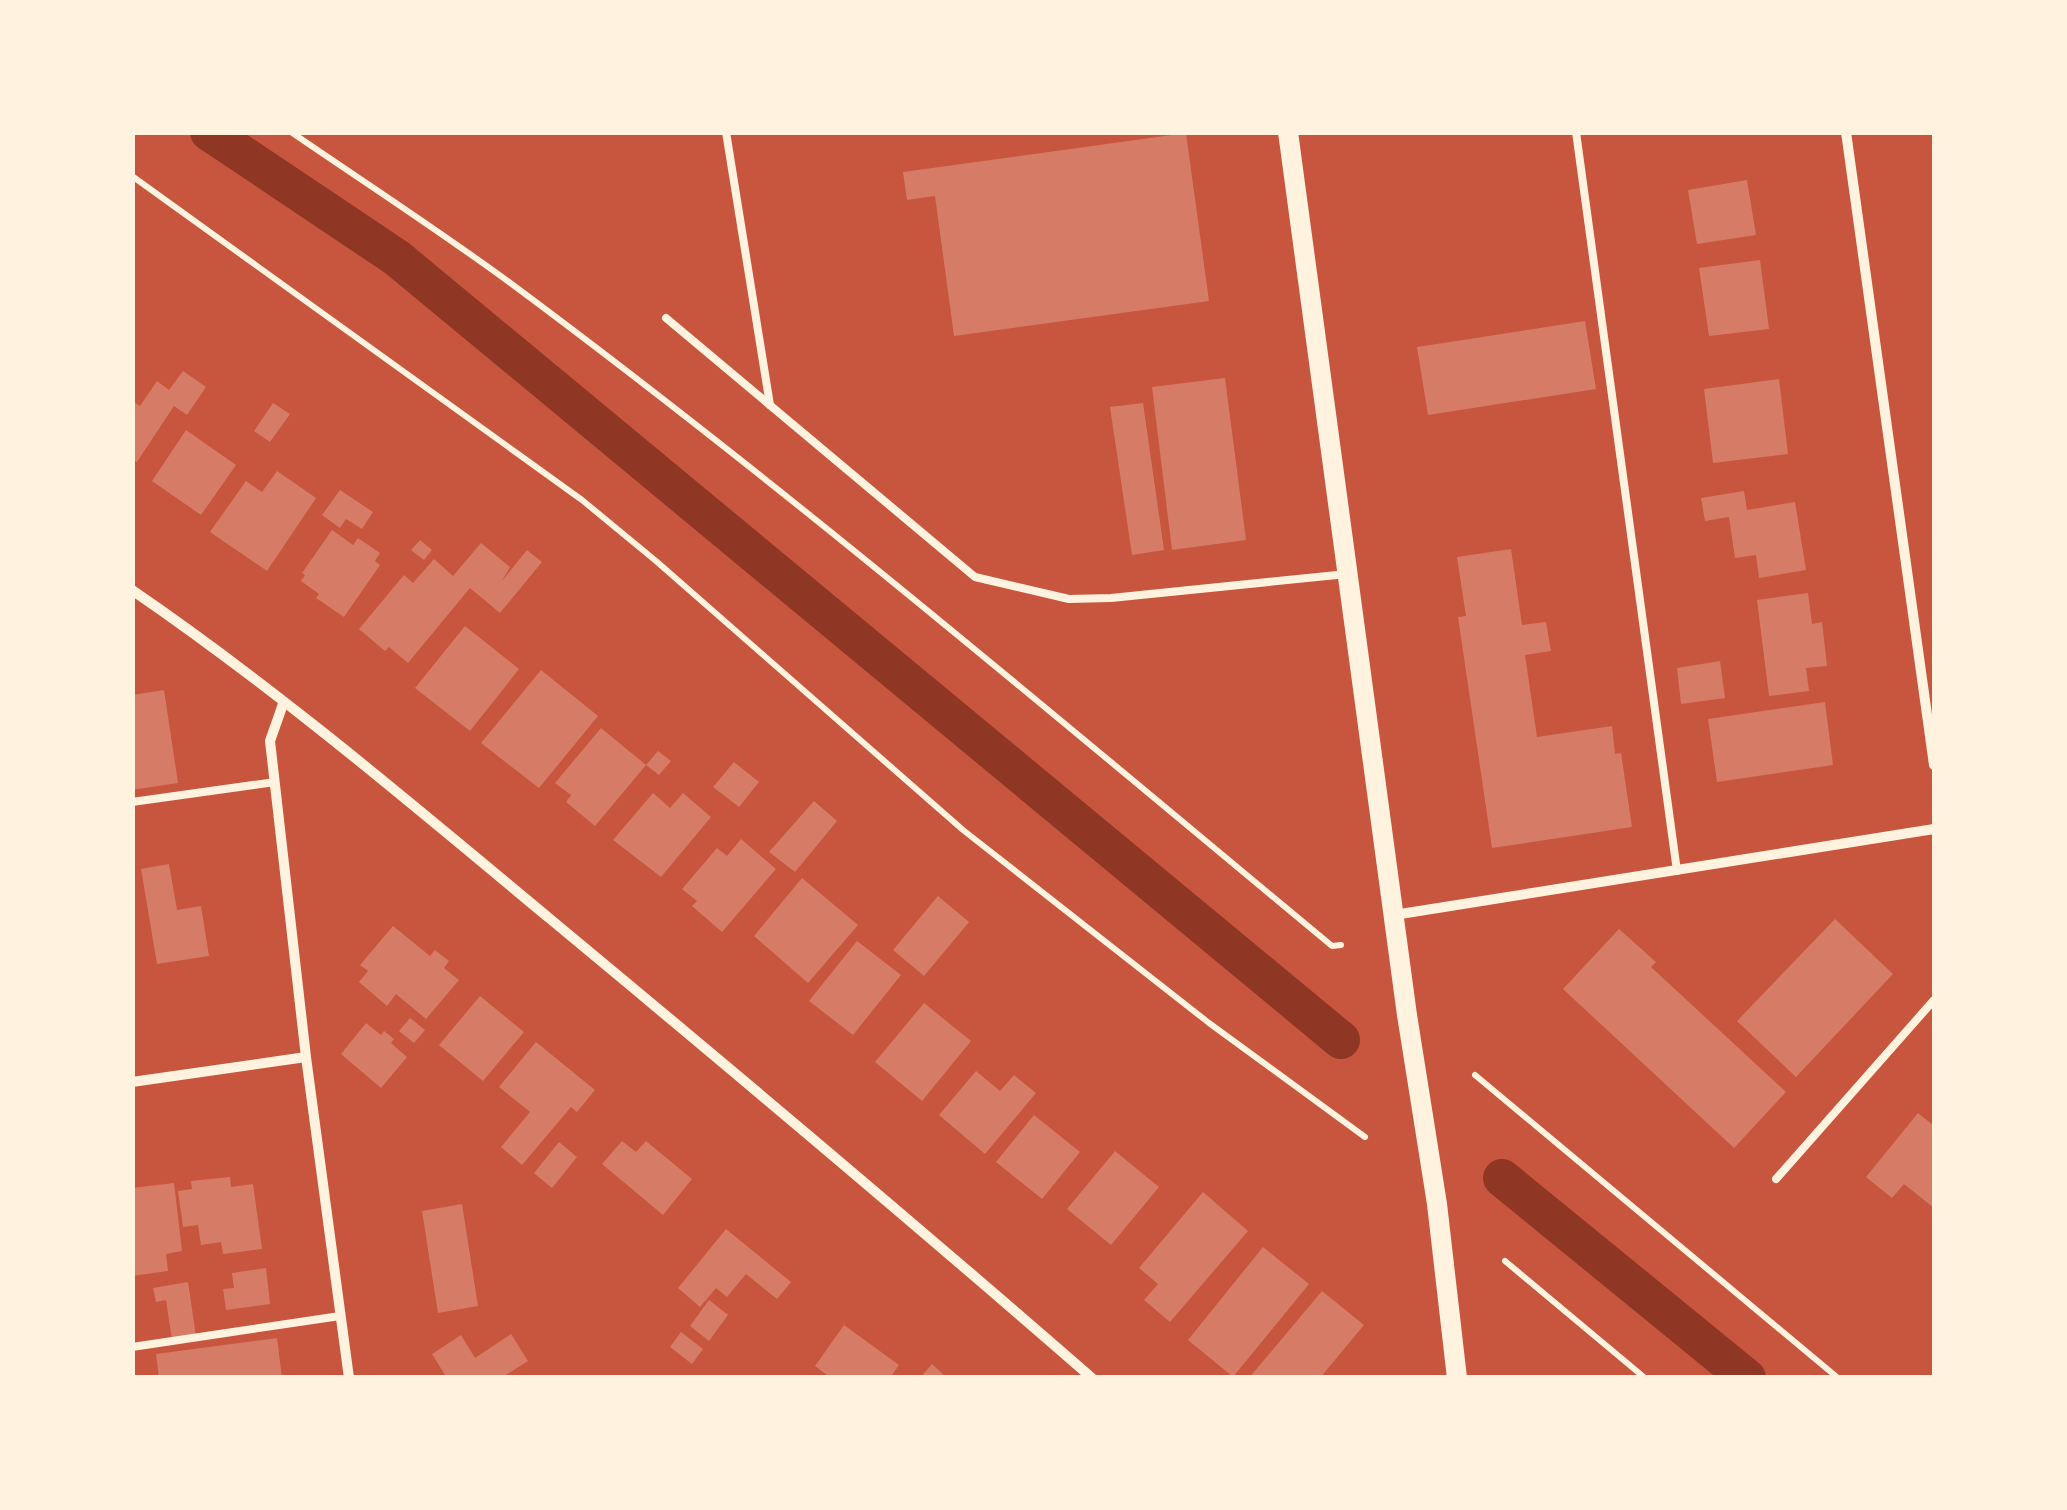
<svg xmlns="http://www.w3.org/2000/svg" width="2067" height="1510" font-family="'Titillium Web',sans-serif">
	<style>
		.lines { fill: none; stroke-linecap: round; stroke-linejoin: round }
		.canal { stroke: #8f3625; stroke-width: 38 }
		.building { fill: #d67c66 }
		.path { stroke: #fff3e0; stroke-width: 6 }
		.service { stroke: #fff3e0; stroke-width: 8 }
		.minor { stroke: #fff3e0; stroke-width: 10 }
		.secondary { stroke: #fff3e0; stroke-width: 20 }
	</style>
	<rect width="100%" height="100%" fill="#c8553d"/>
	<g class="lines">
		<!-- canal -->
		<g class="canal">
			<polyline points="209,132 397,258 1341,1040"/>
			<polyline points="1502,1178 1747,1378"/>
		</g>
	</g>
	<!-- building -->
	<g class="building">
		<polygon points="1186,133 1209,301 954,336 935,196 907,200 903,172"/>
		<polygon points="1747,180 1756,235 1697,244 1688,190"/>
		<polygon points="1760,260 1769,329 1709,336 1699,268"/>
		<polygon points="1585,321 1596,389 1428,415 1417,347"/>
		<polygon points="183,371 206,387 187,415 174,406 137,462 132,459 132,401 140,406 157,381 169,390"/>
		<polygon points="1225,378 1246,540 1172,550 1152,387"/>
		<polygon points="1779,379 1788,454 1713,463 1704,389"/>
		<polygon points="273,403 290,414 270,442 254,431"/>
		<polygon points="1143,403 1164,550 1132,555 1110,407"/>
		<polygon points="186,430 236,465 201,515 152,481"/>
		<polygon points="277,471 316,498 267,571 210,532 246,481 262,492"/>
		<polygon points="340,490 373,512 362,529 346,519 340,528 322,515"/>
		<polygon points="1744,491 1747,510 1795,502 1806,570 1759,578 1756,555 1735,558 1729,517 1705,521 1701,498"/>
		<polygon points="332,530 353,545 358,538 380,553 375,561 380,565 344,617 316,598 319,594 301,581 305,575 302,573"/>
		<polygon points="420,540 432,550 424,560 411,550"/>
		<polygon points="481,543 510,567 502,581 527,550 542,562 500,613 470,588 408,663 389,647 385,651 359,629 404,575 413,583 434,559 453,576"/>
		<polygon points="1511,549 1522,625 1546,622 1551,651 1525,655 1537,737 1612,726 1615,754 1621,753 1632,827 1492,848 1458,617 1466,616 1457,557"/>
		<polygon points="1808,593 1812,624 1822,622 1827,666 1806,668 1809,691 1769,696 1757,600"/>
		<polygon points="465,626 519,669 470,731 415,688"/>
		<polygon points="1720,661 1725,698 1681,704 1677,668"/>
		<polygon points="541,670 598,716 539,788 481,743"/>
		<polygon points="164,690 178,783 132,790 132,695"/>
		<polygon points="1825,702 1833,765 1717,782 1708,719"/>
		<polygon points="601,728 646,765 595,826 566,802 571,795 555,783"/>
		<polygon points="658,751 671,761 659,775 646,765"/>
		<polygon points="734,762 759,782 739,807 713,787"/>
		<polygon points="653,793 670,808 683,793 711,817 661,877 613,840"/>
		<polygon points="814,801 837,821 795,872 769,852"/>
		<polygon points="741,839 776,869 722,932 692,906 697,901 682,889 717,848 727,856"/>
		<polygon points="169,864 177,910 201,906 209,956 157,964 141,869"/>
		<polygon points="802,878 858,925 808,983 754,936"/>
		<polygon points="938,896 969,922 924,976 893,950"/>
		<polygon points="1835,919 1893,974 1796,1077 1737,1021"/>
		<polygon points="393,926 430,956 435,950 449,961 444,968 459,980 426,1019 396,994 387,1006 359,982 368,971 360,965"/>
		<polygon points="1619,929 1656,962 1651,967 1786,1092 1734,1148 1563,989"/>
		<polygon points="857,941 901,975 853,1035 809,1001"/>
		<polygon points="480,996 524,1032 483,1081 439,1045"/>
		<polygon points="924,1003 971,1041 922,1101 875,1062"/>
		<polygon points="410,1018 425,1030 414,1043 399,1031"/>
		<polygon points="366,1023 381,1035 384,1031 394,1039 391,1043 407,1057 381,1088 341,1054"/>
		<polygon points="536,1042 595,1090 577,1112 571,1107 522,1165 501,1147 530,1112 499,1087"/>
		<polygon points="976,1071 1000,1091 1014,1075 1036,1093 985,1154 939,1115"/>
		<polygon points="1918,1113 1934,1126 1934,1208 1904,1184 1892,1198 1866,1177"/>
		<polygon points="1034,1115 1080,1152 1042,1199 996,1162"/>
		<polygon points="622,1141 636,1152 646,1141 692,1179 663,1215 602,1164"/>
		<polygon points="559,1142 577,1157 552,1188 534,1173"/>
		<polygon points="1115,1151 1159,1187 1111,1245 1067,1209"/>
		<polygon points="230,1177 231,1187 253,1184 262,1249 223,1254 221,1242 201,1245 198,1225 183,1227 178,1191 192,1189 191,1181"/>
		<polygon points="174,1183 182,1251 166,1254 168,1271 132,1276 132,1188"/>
		<polygon points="1203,1192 1248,1231 1170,1322 1144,1300 1158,1284 1139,1268"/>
		<polygon points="462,1204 478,1306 438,1313 422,1211"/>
		<polygon points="726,1229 791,1282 777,1299 746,1274 727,1297 716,1288 700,1307 678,1288"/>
		<polygon points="1263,1247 1309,1284 1233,1377 1188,1340"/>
		<polygon points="266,1268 270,1304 226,1310 223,1289 234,1288 232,1273"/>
		<polygon points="188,1282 196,1336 172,1340 166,1300 156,1302 153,1288"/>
		<polygon points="1322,1291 1364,1325 1320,1378 1249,1378"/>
		<polygon points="709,1300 728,1315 709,1341 690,1326"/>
		<polygon points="844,1325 899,1365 890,1378 825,1378 827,1375 815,1366"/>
		<polygon points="681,1332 703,1349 692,1364 670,1347"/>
		<polygon points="511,1334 528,1361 506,1375 508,1378 447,1378 432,1354 461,1335 475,1358"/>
		<polygon points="277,1338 282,1378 159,1378 156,1354"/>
		<polygon points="932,1364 947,1378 920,1378"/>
	</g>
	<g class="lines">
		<!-- path -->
		<g class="path">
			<path d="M 291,132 C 364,182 438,230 509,282 C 792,492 1061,721 1332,946 L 1341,945"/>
			<polyline points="132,176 582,500 656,561 963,830 1209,1023 1365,1137"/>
			<polyline points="1475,1075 1838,1378"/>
			<polyline points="1505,1261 1645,1378"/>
		</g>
		<!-- service -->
		<g class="service">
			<polyline points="726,132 770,405"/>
			<polyline points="1576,132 1677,871"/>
			<polyline points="666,318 975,577 1069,599 1111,598 1347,574"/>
			<polyline points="132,802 275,782"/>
			<polyline points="1776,1179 1934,1000"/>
			<polyline points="132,1347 340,1316"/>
		</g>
		<!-- minor -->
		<g class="minor">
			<polyline points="1846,132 1934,765"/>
			<path d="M 132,590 C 278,690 413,805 549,918 C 731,1069 913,1222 1092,1378"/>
			<polyline points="283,704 270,741 306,1057 349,1378"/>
			<polyline points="1394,915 1934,829"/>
			<polyline points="132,1082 306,1057"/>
		</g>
		<!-- secondary -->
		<polyline class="secondary" points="1288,132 1407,1015 1437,1204 1457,1378"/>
	</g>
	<!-- border -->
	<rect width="2067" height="1510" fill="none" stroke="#fff3e0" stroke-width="270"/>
</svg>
